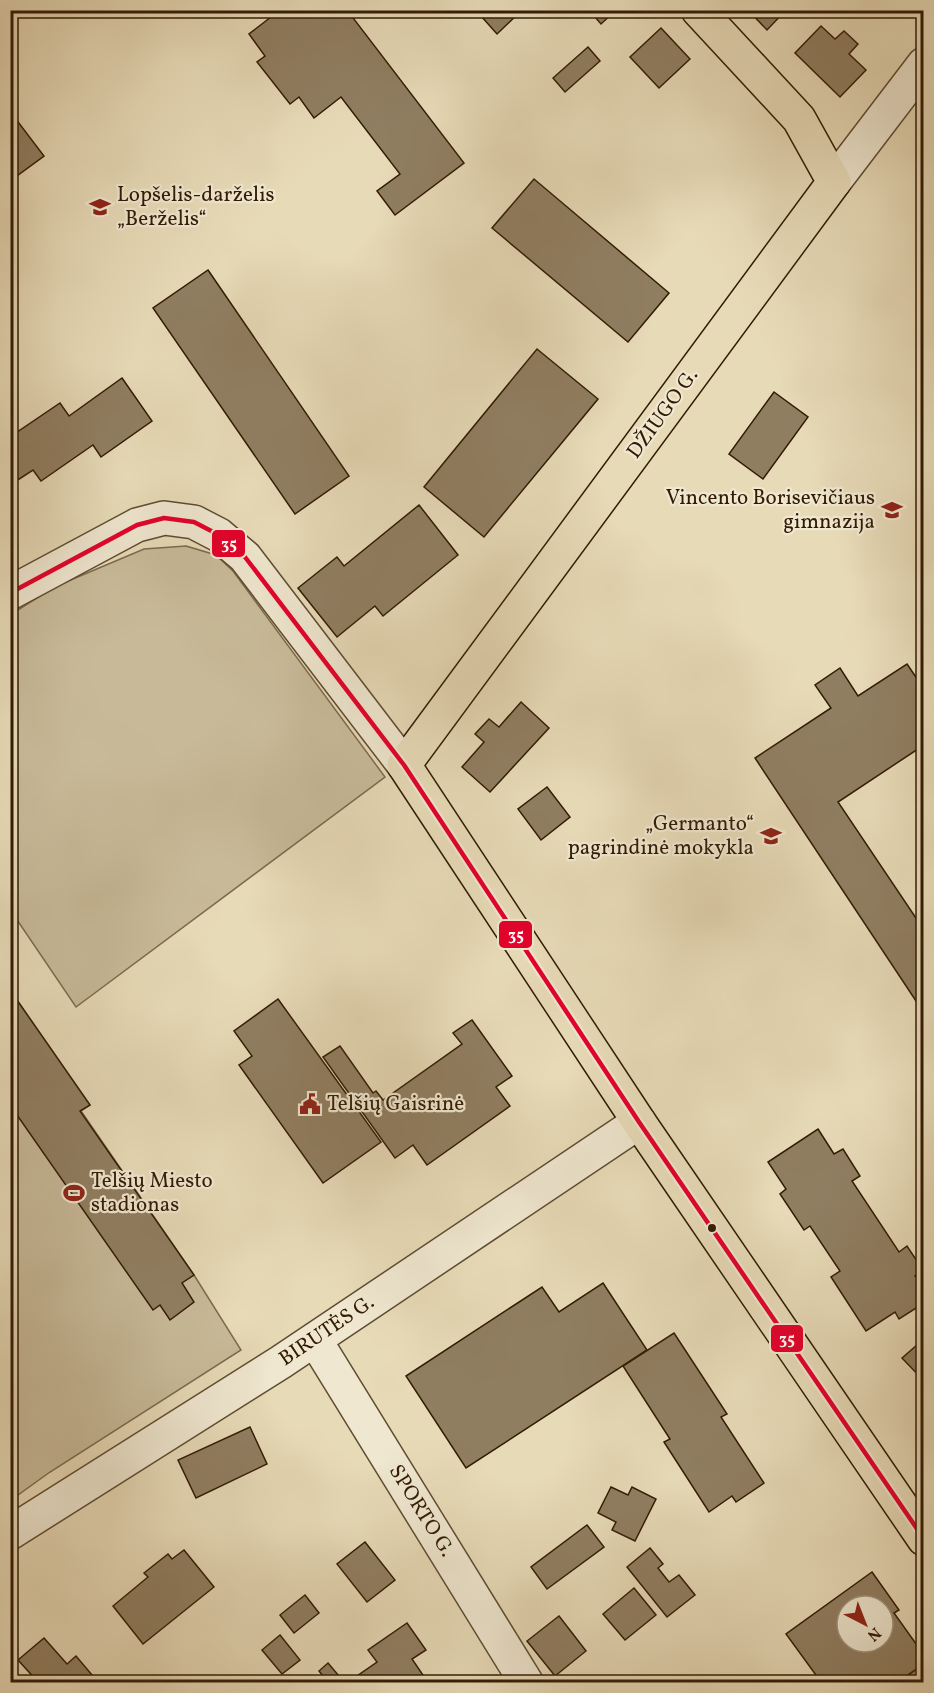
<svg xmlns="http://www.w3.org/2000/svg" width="934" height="1693" font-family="Vollkorn,serif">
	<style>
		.grass { fill: #c8ba99; stroke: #7d6a4e; stroke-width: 1.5 }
		.building { fill: #907e61; stroke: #321b04; stroke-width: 1.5; fill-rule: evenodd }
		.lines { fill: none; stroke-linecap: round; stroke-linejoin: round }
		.minor-casing { stroke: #5f4b31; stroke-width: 36 }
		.major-casing { stroke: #321b04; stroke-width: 36 }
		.minor { stroke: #efe7d0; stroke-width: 33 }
		.major { stroke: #e7dab7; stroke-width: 33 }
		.bus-1-casing { stroke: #efe7d0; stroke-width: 9 }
		.bus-1 { stroke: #e4002b; stroke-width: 4.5 }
		.bus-dot { fill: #321b04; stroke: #efe7d0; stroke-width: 2 }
		.labels { text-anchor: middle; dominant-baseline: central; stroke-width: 4.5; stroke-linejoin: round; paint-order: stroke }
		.poi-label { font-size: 21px; fill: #321b04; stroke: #efe7d0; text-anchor: start }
		.street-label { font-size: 21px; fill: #321b04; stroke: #efe7d0 }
		.line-badge { stroke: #efe7d0; stroke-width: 2 }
		.badge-label { font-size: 16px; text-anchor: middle; font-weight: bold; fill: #fff }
	</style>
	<rect width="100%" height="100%" fill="#e7dab7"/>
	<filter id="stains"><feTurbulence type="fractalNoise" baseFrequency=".00333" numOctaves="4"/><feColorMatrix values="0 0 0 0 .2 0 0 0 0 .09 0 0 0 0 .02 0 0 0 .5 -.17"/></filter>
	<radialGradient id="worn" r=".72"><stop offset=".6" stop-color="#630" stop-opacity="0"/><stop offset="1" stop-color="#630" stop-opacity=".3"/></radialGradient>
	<!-- grass -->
	<g class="grass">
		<polygon points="186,546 216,555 233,571 385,777 76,1007 11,911 10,615 54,587 144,549"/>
		<polygon points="10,990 90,1105 81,1111 194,1275 241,1350 50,1472 11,1500"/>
	</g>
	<!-- building -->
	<g class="building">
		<polygon points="280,10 355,10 350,14 464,163 395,215 377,191 400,174 341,97 314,118 299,97 290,104 257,62 265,56 249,34"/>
		<polygon points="487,10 522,10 497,34 481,16"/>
		<polygon points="589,10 616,10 601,24"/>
		<polygon points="748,10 786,10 767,30"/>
		<polygon points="821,26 835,39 844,31 858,44 849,54 866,70 840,97 795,53"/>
		<polygon points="661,28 690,59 659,88 630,57"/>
		<polygon points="588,47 600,61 565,92 553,78"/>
		<polygon points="12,114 44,156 10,181 10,115"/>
		<polygon points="534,179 669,293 628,342 492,228"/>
		<polygon points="208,270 349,476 295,514 153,308"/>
		<polygon points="537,349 598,399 484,537 424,487"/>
		<polygon points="122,378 152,421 101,457 93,445 41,481 33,470 10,485 10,437 60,403 69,416"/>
		<polygon points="774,392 808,417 763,479 729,454"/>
		<polygon points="419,505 458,555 383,616 375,606 337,637 298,588 337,557 344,566"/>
		<polygon points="907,664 924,689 924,745 838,802 924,930 924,1005 920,1007 755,758 831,708 815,685 840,668 858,696"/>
		<polygon points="521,702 549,728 490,792 462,767 484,742 475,734 489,719 499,727"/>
		<polygon points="547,787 570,817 541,840 518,809"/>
		<polygon points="10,990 90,1105 80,1111 194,1275 182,1283 194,1302 170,1320 160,1305 153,1310 10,1105"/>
		<polygon points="278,999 381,1142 323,1183 239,1065 252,1056 234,1031"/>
		<polygon points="472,1020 512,1076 496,1087 510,1106 427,1165 413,1145 395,1158 323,1057 340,1046 373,1093 376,1091 383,1100 462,1044 453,1033"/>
		<polygon points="818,1129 834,1154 843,1149 860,1176 852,1181 899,1252 907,1246 923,1270 915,1276 924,1288 924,1303 899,1319 895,1312 866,1331 831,1277 840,1271 810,1226 804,1230 780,1194 786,1189 768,1162"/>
		<polygon points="603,1283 647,1350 466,1468 406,1376 542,1287 559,1312"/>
		<polygon points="674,1333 727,1414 721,1417 764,1483 736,1502 732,1496 709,1512 664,1442 670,1439 623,1366"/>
		<polygon points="924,1339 924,1381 902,1358"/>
		<polygon points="250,1427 267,1464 196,1498 178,1460"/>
		<polygon points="611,1487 628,1495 632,1487 656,1499 635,1541 612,1530 616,1522 598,1513"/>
		<polygon points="587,1525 604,1547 547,1589 531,1567"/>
		<polygon points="365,1542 395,1580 367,1602 337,1564"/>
		<polygon points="650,1548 663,1564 658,1568 669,1582 679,1575 695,1595 667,1617 627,1567"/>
		<polygon points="184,1550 214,1587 143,1644 113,1606 148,1577 144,1573 168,1554 172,1559"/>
		<path d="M 872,1572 L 899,1610 L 894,1613 L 924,1655 L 924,1664 L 897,1682 L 821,1682 L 786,1634 ZM 847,1606 L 883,1606 L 883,1642 L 847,1642 Z"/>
		<polygon points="634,1588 656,1615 625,1640 603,1614"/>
		<polygon points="305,1595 319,1613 294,1633 280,1615"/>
		<polygon points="559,1616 586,1651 555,1676 527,1641"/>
		<polygon points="407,1623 426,1650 412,1659 427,1681 425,1682 361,1682 357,1676 377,1662 368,1650"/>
		<polygon points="280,1635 300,1660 282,1674 262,1650"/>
		<polygon points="44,1638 67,1664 76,1656 98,1682 38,1682 18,1660"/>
		<polygon points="328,1663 344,1682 328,1682 319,1671"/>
		<polygon points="924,1664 924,1682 901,1682 900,1681"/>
	</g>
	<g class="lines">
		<defs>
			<g id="minor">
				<polyline points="834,182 924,64"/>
				<polyline points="10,593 137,525 164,518 194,522 219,535 245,557 404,765"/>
				<polyline points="315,1340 526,1682"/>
				<polyline points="10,1533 281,1362 639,1122"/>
			</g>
			<polyline id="major" points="698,10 799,119 834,182 404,765 639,1122 924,1539"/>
		</defs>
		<!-- minor casing -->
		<use href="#minor" class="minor-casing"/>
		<!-- major casing -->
		<use href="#major" class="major-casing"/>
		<!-- minor -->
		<use href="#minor" class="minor"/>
		<!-- major -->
		<use href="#major" class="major"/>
		<defs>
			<polyline id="bus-1" points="10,593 137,525 164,518 194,522 219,535 245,557 404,765 639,1122 924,1539"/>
		</defs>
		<!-- bus-1 casing -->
		<use href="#bus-1" class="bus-1-casing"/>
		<!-- bus-1 -->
		<use href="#bus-1" class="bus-1"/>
	</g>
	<!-- icons -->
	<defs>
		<symbol id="school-bare" viewBox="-9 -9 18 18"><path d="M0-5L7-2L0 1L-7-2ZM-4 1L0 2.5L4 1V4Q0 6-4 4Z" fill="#8f2418" stroke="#efe7d0" stroke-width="2.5" paint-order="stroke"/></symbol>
		<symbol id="civic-bare" viewBox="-9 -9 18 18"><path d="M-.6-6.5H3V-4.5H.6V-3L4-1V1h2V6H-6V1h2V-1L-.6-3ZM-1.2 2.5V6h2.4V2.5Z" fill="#8f2418" stroke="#efe7d0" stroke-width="2.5" paint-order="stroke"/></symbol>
		<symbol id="stadium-bare" viewBox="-9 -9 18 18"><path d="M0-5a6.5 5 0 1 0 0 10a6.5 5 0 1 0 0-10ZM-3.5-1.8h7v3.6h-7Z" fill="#8f2418" stroke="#efe7d0" stroke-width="2.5" paint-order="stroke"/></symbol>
	</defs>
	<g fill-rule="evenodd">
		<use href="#school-bare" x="85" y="192" width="30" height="30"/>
		<use href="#school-bare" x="877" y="495" width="30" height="30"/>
		<use href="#school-bare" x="756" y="821" width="30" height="30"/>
		<use href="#civic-bare" x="295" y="1089" width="30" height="30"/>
		<use href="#stadium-bare" x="59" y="1178" width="30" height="30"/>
	</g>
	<!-- markers -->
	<circle class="bus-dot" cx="712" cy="1228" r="5"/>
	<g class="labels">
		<!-- poi labels -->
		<g class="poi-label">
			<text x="117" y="195">Lopšelis-darželis<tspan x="117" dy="24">„Berželis“</tspan></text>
			<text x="875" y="498" text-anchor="end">Vincento Borisevičiaus<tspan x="875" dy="24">gimnazija</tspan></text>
			<text x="754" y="824" text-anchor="end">„Germanto“<tspan x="754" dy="24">pagrindinė mokykla</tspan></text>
			<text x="327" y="1104">Telšių Gaisrinė</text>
			<text x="91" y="1181">Telšių Miesto<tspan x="91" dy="24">stadionas</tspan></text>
		</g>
		<!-- street labels -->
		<g class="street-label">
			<text transform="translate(663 414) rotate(-54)">DŽIUGO G.</text>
			<text transform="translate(327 1331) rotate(-34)">BIRUTĖS G.</text>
			<text transform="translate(421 1511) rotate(58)">SPORTO G.</text>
		</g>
	</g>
	<g class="line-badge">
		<rect x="211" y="529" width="35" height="29" rx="6" fill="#e4002b"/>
		<rect x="498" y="920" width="35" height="29" rx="6" fill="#e4002b"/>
		<rect x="770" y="1324" width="34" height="29" rx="6" fill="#e4002b"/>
	</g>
	<g class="badge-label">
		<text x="229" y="549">35</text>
		<text x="516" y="940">35</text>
		<text x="787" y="1344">35</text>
	</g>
	<!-- margin -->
	<rect width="934" height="1693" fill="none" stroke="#e7dab7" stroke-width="36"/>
	<rect x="12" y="12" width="910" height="1669" fill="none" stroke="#321b04" stroke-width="3"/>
	<rect x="18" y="18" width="898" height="1657" fill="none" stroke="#321b04" stroke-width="1.5"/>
	<!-- north arrow -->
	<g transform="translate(865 1624) rotate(138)"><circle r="28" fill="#efe7d0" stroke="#a3957e" stroke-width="1.5"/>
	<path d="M0-4.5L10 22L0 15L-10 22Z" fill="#8f2418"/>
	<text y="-9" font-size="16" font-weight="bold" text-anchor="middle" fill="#321b04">N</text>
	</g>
	<rect width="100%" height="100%" filter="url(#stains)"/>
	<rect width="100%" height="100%" fill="url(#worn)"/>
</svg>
